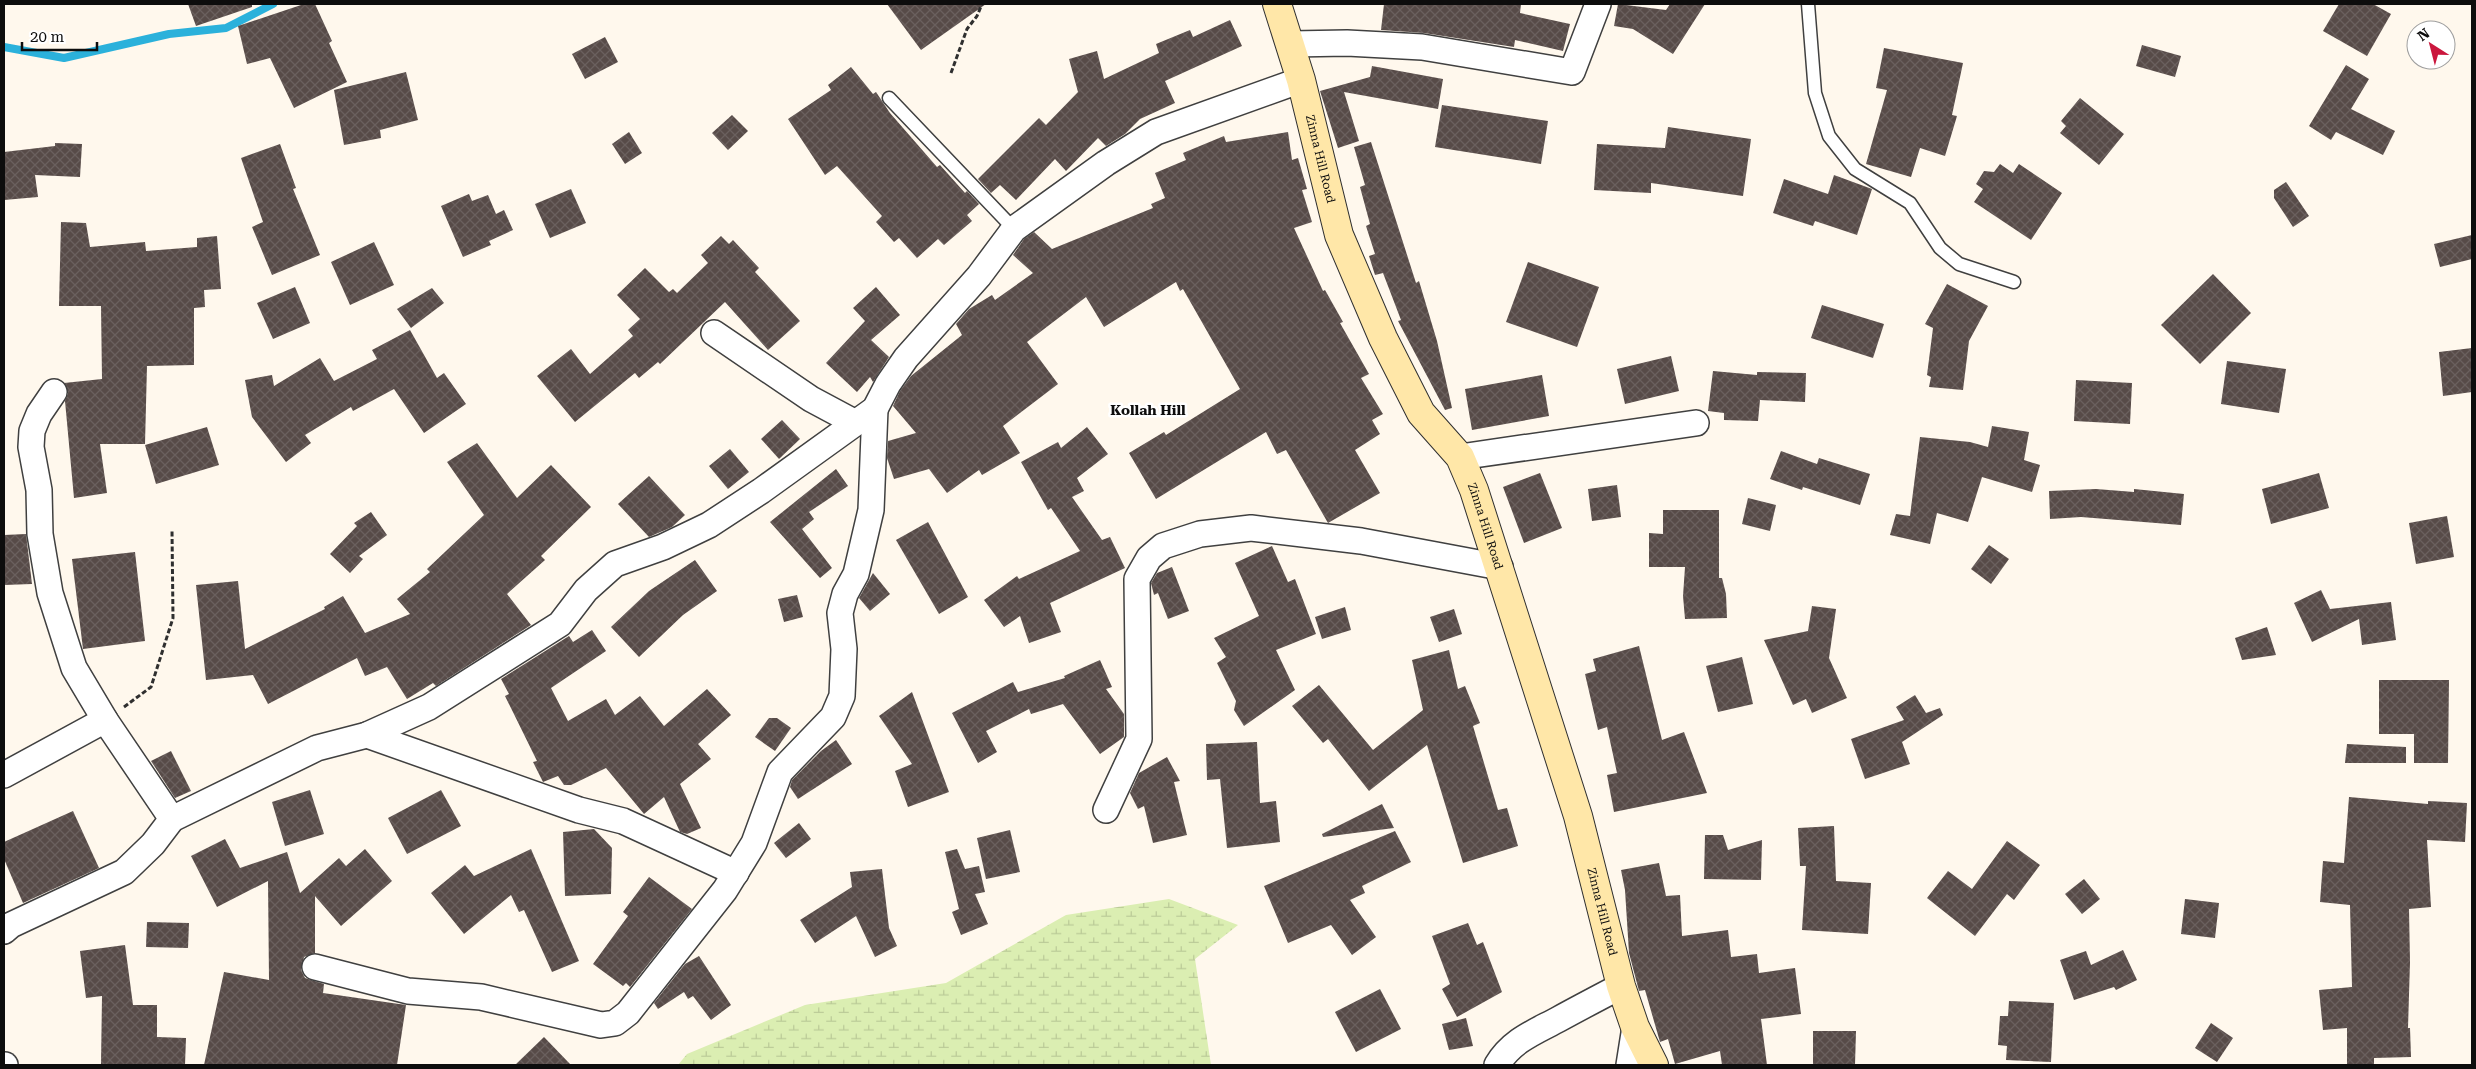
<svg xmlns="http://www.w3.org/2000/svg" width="2476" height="1069" font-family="'Roboto Serif',serif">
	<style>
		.wetland { fill: url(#wetland-marsh) }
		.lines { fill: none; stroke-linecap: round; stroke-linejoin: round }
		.stream { stroke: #2bb1db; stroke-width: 8 }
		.building { fill: url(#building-cross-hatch) }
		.lane-casing { stroke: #404040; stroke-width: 15 }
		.street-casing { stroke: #404040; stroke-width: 28 }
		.secondary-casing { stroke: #2f2f2f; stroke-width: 30 }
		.path { stroke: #2f2f2f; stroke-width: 3; stroke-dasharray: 5 2.5; stroke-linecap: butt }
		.lane { stroke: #fff; stroke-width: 12 }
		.street { stroke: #fff; stroke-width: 25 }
		.secondary { stroke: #ffe7a8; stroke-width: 28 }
		.labels { text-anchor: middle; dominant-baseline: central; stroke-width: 5; stroke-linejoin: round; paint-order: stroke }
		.street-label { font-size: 12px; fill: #0d0d0d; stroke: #fff }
		.neighbourhood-label { font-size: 14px; font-weight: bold; fill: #0d0d0d; stroke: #fff }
	</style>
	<defs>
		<pattern id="wetland-marsh" width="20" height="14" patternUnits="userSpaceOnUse" patternTransform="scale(1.25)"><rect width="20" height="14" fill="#dbeeb2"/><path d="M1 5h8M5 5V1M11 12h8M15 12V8" fill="none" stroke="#bbcb98"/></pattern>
		<pattern id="building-cross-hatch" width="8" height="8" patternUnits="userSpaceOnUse" patternTransform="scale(1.25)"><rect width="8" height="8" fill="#574b48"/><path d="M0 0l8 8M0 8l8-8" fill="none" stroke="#6a605e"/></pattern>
	</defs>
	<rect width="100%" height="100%" fill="#fff8ed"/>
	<!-- wetland -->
	<polygon class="wetland" points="1169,899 1238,925 1195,959 1211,1065 678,1065 687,1054 805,1005 946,983 1066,915"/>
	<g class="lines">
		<!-- stream -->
		<polyline class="stream" points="4,47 64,58 169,34 226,28 273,4"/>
	</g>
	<!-- building -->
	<g class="building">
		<polygon points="188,4 252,4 252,7 196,26"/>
		<polygon points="304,4 315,4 332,41 329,43 347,82 294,108 270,58 247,64 238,26"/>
		<polygon points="887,4 986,4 921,50"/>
		<polygon points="1384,4 1521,4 1520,13 1570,24 1563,51 1515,40 1514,47 1424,33 1381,30"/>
		<polygon points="1618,4 1666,10 1670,4 1705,4 1673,54 1633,29 1614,26"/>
		<polygon points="2339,4 2373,4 2391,14 2367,56 2323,31"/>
		<polygon points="1230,20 1242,46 1165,81 1175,103 1140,119 1125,134 1106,146 1098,138 1066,171 1055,159 1016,200 1000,185 991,193 978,179 1039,118 1046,125 1078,92 1069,59 1097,51 1104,79 1159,53 1156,44 1190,30 1193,37"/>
		<polygon points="605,37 618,62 585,79 572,54"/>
		<polygon points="2142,45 2181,56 2175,77 2136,66"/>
		<polygon points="1884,48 1963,63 1952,115 1957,116 1945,156 1920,148 1911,177 1866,164 1887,90 1876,88"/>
		<polygon points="2346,65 2369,79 2351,109 2395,131 2383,155 2336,132 2331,140 2309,126"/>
		<polygon points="1372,66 1443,79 1438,109 1344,92 1359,141 1338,148 1320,91 1370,77"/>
		<polygon points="851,67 873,94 876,92 890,113 937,167 940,165 965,193 967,191 979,204 967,215 972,221 944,245 938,239 917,258 899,238 894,242 876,222 882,216 837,166 825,175 788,119 831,90 828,85"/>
		<polygon points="406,72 418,120 380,130 381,138 344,145 334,90"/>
		<polygon points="2080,98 2124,134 2099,165 2060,133 2066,126 2061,121"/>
		<polygon points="1442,105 1548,121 1541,164 1435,147"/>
		<polygon points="732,115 748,131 728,150 712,133"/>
		<polygon points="1668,127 1751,139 1743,196 1651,183 1651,193 1594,190 1597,144 1665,148"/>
		<polygon points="629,132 642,153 625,164 612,144"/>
		<polygon points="1288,132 1292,160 1298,158 1307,189 1302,190 1312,222 1294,228 1323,291 1325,290 1343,322 1340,323 1369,374 1361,378 1383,414 1372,420 1380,434 1355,450 1380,493 1328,523 1286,450 1277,454 1266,432 1156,499 1129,453 1164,432 1166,435 1240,389 1183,289 1180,291 1176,282 1104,327 1086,297 1027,342 1058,384 1003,426 1020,453 982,475 979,470 947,493 929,469 894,479 887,458 888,441 916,433 893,406 900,391 911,376 962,335 956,324 969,309 992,295 995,300 1033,273 1013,255 1024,239 1034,232 1052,249 1153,208 1151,204 1165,198 1155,173 1186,160 1183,153 1224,136 1226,142"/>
		<polygon points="1371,142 1416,283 1419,281 1437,341 1452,408 1445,410 1398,321 1401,320 1383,273 1375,275 1369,256 1375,254 1366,226 1370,224 1360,187 1365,185 1354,147"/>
		<polygon points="55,143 82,144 80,177 35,175 38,197 4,200 4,152 55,146"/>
		<polygon points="280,144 296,188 293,189 320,255 272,275 252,227 263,222 241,158"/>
		<polygon points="2000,164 2013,173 2019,164 2062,193 2031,240 1974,202 1983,189 1976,184 1984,171 1994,172"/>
		<polygon points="1834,175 1872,189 1857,235 1815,221 1813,226 1773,213 1784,179 1828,194"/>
		<polygon points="2286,182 2309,216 2293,227 2274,198 2274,190"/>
		<polygon points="571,189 586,223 550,238 535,204"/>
		<polygon points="469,194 472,201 488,195 496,214 504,210 513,230 489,241 491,245 463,257 441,206"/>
		<polygon points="61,222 86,223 90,247 145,242 146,251 197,247 197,238 217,236 221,289 204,290 205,307 194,308 194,365 147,366 145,444 100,444 107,493 74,498 65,401 68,393 64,383 102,379 101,306 59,306"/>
		<polygon points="2472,235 2472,259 2440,267 2434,244"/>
		<polygon points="721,236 729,244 733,240 759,268 755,272 800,321 768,350 725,302 660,364 658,362 639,378 635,373 575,422 537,376 571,349 590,374 633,336 628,330 640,319 617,295 645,268 669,292 673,289 677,293 708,263 701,255"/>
		<polygon points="374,242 394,285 350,305 331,262"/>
		<polygon points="1528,262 1599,287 1577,347 1506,322"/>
		<polygon points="2213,274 2251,313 2200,364 2161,325"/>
		<polygon points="1947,284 1988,306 1969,341 1963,390 1929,387 1931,377 1927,375 1933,328 1925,324"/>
		<polygon points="295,287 310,323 273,339 257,303"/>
		<polygon points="876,287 900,315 871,340 889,357 873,382 870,377 857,392 826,363 865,321 853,308"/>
		<polygon points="432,288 444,303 411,328 397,309"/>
		<polygon points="1822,305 1884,324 1873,358 1811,338"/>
		<polygon points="410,330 437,378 444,373 466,404 424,433 394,389 353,411 351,407 305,435 311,443 286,462 252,417 245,380 272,375 274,386 320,358 334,381 377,359 372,350"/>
		<polygon points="2472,348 2472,392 2443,396 2439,352"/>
		<polygon points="1671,356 1679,391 1625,404 1617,369"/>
		<polygon points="2227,361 2286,369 2279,413 2221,404"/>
		<polygon points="1713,371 1757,375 1757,372 1806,373 1805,402 1760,400 1758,421 1724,420 1724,413 1708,411"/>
		<polygon points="1542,375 1549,416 1472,430 1465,389"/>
		<polygon points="2076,380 2132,383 2130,424 2074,421"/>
		<polygon points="782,420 800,439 779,459 761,439"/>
		<polygon points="1992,426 2029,432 2024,460 2040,465 2032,492 1982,477 1968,522 1937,513 1930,544 1890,535 1896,514 1910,516 1920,437 1970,442 1988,447"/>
		<polygon points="207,427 219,465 156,484 145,445"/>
		<polygon points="1087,427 1108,454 1077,478 1084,491 1072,497 1102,540 1110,537 1125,568 1050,603 1061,632 1029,643 1020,616 1004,627 984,600 1017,576 1019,579 1080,551 1051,508 1048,510 1021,462 1058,442 1061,448"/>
		<polygon points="477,443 517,498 551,465 591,507 541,556 545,560 507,594 531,625 436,686 433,683 407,699 387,667 365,676 357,658 268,704 253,675 206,680 196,585 238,581 245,649 325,609 324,607 343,596 365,633 410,614 397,599 430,572 427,569 484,515 447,462"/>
		<polygon points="730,449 749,472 728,489 709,466"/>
		<polygon points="1781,451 1817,464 1819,458 1870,474 1860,505 1803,487 1802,490 1770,479"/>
		<polygon points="836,469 848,486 809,512 814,519 802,529 832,568 820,578 770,522"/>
		<polygon points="1540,473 1562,528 1524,543 1503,487"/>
		<polygon points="2319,473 2329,508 2271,524 2262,489"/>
		<polygon points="649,476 685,515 672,527 649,537 618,504"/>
		<polygon points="1617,485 1621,517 1592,521 1588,489"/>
		<polygon points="2096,489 2134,492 2134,489 2184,494 2181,525 2081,517 2050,519 2049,491"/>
		<polygon points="1748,498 1776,505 1770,531 1742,524"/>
		<polygon points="1663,510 1719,510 1719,578 1722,578 1726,594 1727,618 1685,619 1683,596 1685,567 1649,567 1649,533 1663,534"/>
		<polygon points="371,512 387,535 359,556 363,559 350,573 330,554 357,526 354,523"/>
		<polygon points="2447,516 2454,557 2416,564 2409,523"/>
		<polygon points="928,522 968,597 939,614 896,540"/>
		<polygon points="26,534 32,584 4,585 4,535"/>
		<polygon points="1989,545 2009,559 1991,584 1971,569"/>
		<polygon points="1272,546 1288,582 1295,579 1316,634 1276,650 1295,690 1244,726 1234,710 1236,701 1217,663 1226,657 1214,638 1259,616 1235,563"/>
		<polygon points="135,552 145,641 83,649 72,559"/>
		<polygon points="695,560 717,591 683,615 639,657 611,627 649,591"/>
		<polygon points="1172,567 1189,611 1168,619 1158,593 1154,595 1151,583 1157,573"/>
		<polygon points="873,573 890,594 870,611 859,598"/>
		<polygon points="2321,590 2330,609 2391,602 2396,640 2362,645 2359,619 2312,642 2294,603"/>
		<polygon points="797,595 803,617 784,622 778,599"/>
		<polygon points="1812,606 1836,609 1829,658 1847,698 1812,713 1806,699 1793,705 1764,640 1808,631"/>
		<polygon points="1345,607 1351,630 1322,639 1315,617"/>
		<polygon points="1454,609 1462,634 1439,642 1430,617"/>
		<polygon points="2267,627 2276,655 2242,660 2235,638"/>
		<polygon points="592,630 606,651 551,688 568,721 606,699 615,715 640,696 664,726 707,689 731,715 698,744 711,759 680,784 701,828 687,834 680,832 664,797 644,814 606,768 571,785 564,785 558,776 543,782 533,762 537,761 505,696 509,694 501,679 569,636 573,642"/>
		<polygon points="1639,646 1662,740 1684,732 1707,793 1614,812 1607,775 1617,773 1607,727 1598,730 1585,674 1596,671 1593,659"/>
		<polygon points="1449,650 1458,689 1465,686 1480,723 1473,726 1498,810 1507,808 1518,846 1463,863 1427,745 1369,791 1328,739 1323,743 1292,706 1319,685 1373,750 1423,710 1412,660"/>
		<polygon points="1742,657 1753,704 1718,712 1706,666"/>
		<polygon points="1100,660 1112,687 1106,689 1124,714 1124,737 1100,754 1063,704 1031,714 1029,709 986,731 997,752 978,763 952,713 1013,682 1018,692 1065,678 1064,676"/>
		<polygon points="2379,680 2449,680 2448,763 2414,763 2414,734 2379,734"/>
		<polygon points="912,692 949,792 908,807 895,771 912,764 879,716"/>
		<polygon points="1915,695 1926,713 1940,708 1943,715 1902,742 1910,764 1865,779 1851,739 1904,720 1896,707"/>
		<polygon points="769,718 777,718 791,728 775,751 755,737"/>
		<polygon points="836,740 852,764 798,799 790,787 792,780 821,751"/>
		<polygon points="1257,742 1260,803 1276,801 1280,842 1227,848 1220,779 1207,780 1206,744"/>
		<polygon points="2347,744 2406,747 2406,763 2345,763"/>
		<polygon points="171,751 191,791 175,798 151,761"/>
		<polygon points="1167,757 1180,781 1174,782 1187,835 1153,843 1144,806 1138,809 1130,793 1139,773"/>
		<polygon points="310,790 324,834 285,846 272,802"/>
		<polygon points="441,790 461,826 407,854 388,818"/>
		<polygon points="2349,797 2428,804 2428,801 2467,803 2465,842 2427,840 2431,907 2409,909 2410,962 2408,1028 2410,1028 2411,1057 2374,1058 2374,1065 2347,1065 2347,1028 2323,1030 2319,990 2352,987 2350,905 2320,902 2323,861 2344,863"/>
		<polygon points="1382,804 1394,828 1323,837 1322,834"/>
		<polygon points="73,811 99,868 23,903 4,859 4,842"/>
		<polygon points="799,823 811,839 786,858 774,843"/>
		<polygon points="1834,826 1836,881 1871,883 1868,934 1802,930 1806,866 1800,866 1798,828"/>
		<polygon points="594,829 612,848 611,894 565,896 563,832"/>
		<polygon points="1010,830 1020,872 986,879 977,838"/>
		<polygon points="1395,831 1411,862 1362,886 1365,893 1350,900 1376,937 1352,955 1331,925 1288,943 1264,886"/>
		<polygon points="1705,835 1723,835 1728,850 1762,840 1761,880 1704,879"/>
		<polygon points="225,839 240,868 287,852 300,893 339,858 346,866 365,849 392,881 341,926 315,896 315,953 304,957 301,970 305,978 324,984 323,993 406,1005 397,1065 204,1065 224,972 269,980 268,881 217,907 191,856"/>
		<polygon points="2007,841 2040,865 2014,900 2007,894 1975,936 1927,898 1948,871 1972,889"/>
		<polygon points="531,849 579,961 552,972 524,910 519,912 511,895 464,934 431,893 465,865 474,876"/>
		<polygon points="957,849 965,869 979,866 985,892 975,894 988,924 961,935 952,912 959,909 945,852"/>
		<polygon points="1659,863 1666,896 1680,895 1682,936 1728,930 1731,957 1757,954 1759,973 1795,968 1801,1014 1761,1019 1767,1065 1722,1065 1720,1051 1675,1064 1668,1039 1660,1042 1645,990 1639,991 1629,953 1625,890 1621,870"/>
		<polygon points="882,869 889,928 897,946 875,957 856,916 815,943 800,920 852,887 850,872"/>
		<polygon points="649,877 692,909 630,987 626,983 623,986 593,964 628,916 623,912"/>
		<polygon points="2084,879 2100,899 2082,914 2065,894"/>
		<polygon points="2185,899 2219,903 2215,938 2181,934"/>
		<polygon points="147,922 189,923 188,948 146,947"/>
		<polygon points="1468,923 1477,945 1483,942 1502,992 1457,1017 1442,989 1450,984 1432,936"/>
		<polygon points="125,945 133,1005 157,1005 157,1037 186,1038 185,1065 101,1065 102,996 86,998 80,951"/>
		<polygon points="2123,950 2137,980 2116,990 2114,987 2074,1000 2060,960 2086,951 2091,965"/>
		<polygon points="699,956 731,1005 711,1020 693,996 688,999 684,992 658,1009 654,1003 685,964"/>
		<polygon points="1380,989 1401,1029 1356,1052 1335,1012"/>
		<polygon points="2009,1001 2054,1003 2051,1062 2006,1060 2007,1046 1998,1045 2000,1016 2008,1016"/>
		<polygon points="1466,1018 1473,1046 1449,1050 1442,1024"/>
		<polygon points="2211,1023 2233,1038 2217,1062 2195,1048"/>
		<polygon points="1813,1031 1856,1031 1855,1065 1813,1065"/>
		<polygon points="544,1037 571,1065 515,1065"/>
	</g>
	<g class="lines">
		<defs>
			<g id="lane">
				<polyline points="1808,4 1815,93 1829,136 1855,169 1910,203 1940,248 1959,264 2014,282"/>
				<polyline points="889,98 1014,229"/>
			</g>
			<g id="street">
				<polyline points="1291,44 1347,43 1422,47 1572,72 1598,4"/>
				<polyline points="714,333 811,399 854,422"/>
				<polyline points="54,392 39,414 32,431 31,447 39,490 40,534 50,593 74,668 105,720 172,819"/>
				<polyline points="1460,457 1696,423"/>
				<polyline points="367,735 579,810 623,821 736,873"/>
				<polyline points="4,775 105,720"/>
				<polyline points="1106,810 1139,739 1137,579 1149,558 1163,546 1200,534 1251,528 1361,541 1500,567"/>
				<polyline points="4,931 11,925 124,872 153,844 172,819 317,748 367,735 429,707 560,624 586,590 615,564 663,547 709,525 761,491 875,409 888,384 906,358 979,276 1014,229 1106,163 1156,132 1301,80"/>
				<polyline points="315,967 408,991 481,997 601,1025 615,1023 628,1013 725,890 754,843 780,772 833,717 842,696 844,649 840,613 845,594 856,574 871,510 875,409"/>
				<polyline points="4,1065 5,1065"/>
				<path d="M 1497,1065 C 1512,1040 1535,1032 1559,1019 C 1579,1008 1600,997 1621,986"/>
				<polyline points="1629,1065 1635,1027"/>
			</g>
			<g id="secondary">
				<path id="s1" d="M 1277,4 L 1301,80 L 1339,235 L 1383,338 L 1421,413 L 1460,457 L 1474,490 L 1578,816 L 1621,986 L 1635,1027 L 1654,1065"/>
			</g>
		</defs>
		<!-- lane casing -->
		<use href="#lane" class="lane-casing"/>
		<!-- street casing -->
		<use href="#street" class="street-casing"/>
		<!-- secondary casing -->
		<use href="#secondary" class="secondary-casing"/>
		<!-- path -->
		<g class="path">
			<polyline points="951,73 967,29 977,16 982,4"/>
			<polyline points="124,707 151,687 173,618 172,530"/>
		</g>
		<!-- lane -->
		<use href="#lane" class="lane"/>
		<!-- street -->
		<use href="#street" class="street"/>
		<!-- secondary -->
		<use href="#secondary" class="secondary"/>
	</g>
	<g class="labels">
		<!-- street labels -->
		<g class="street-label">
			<text stroke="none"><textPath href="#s1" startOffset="161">Zinna Hill Road</textPath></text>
			<text stroke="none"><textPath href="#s1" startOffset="568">Zinna Hill Road</textPath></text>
			<text stroke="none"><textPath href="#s1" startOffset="971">Zinna Hill Road</textPath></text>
		</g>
		<!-- neighbourhood labels -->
		<g class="neighbourhood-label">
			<text x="1148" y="410">Kollah Hill</text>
		</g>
	</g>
	<!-- border -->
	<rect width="2476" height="1069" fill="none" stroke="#0d0d0d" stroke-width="10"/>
	<!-- north arrow -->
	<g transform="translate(2431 45) rotate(324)"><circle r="24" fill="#ffffff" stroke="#9e9e9e"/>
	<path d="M0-4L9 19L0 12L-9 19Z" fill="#cb173d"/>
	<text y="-8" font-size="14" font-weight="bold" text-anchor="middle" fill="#0d0d0d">N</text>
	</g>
	<!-- scale -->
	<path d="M22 42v8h75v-8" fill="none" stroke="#0d0d0d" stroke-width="2.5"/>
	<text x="30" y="42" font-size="15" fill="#0d0d0d" stroke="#ffffff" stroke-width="4" paint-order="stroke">20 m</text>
</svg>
